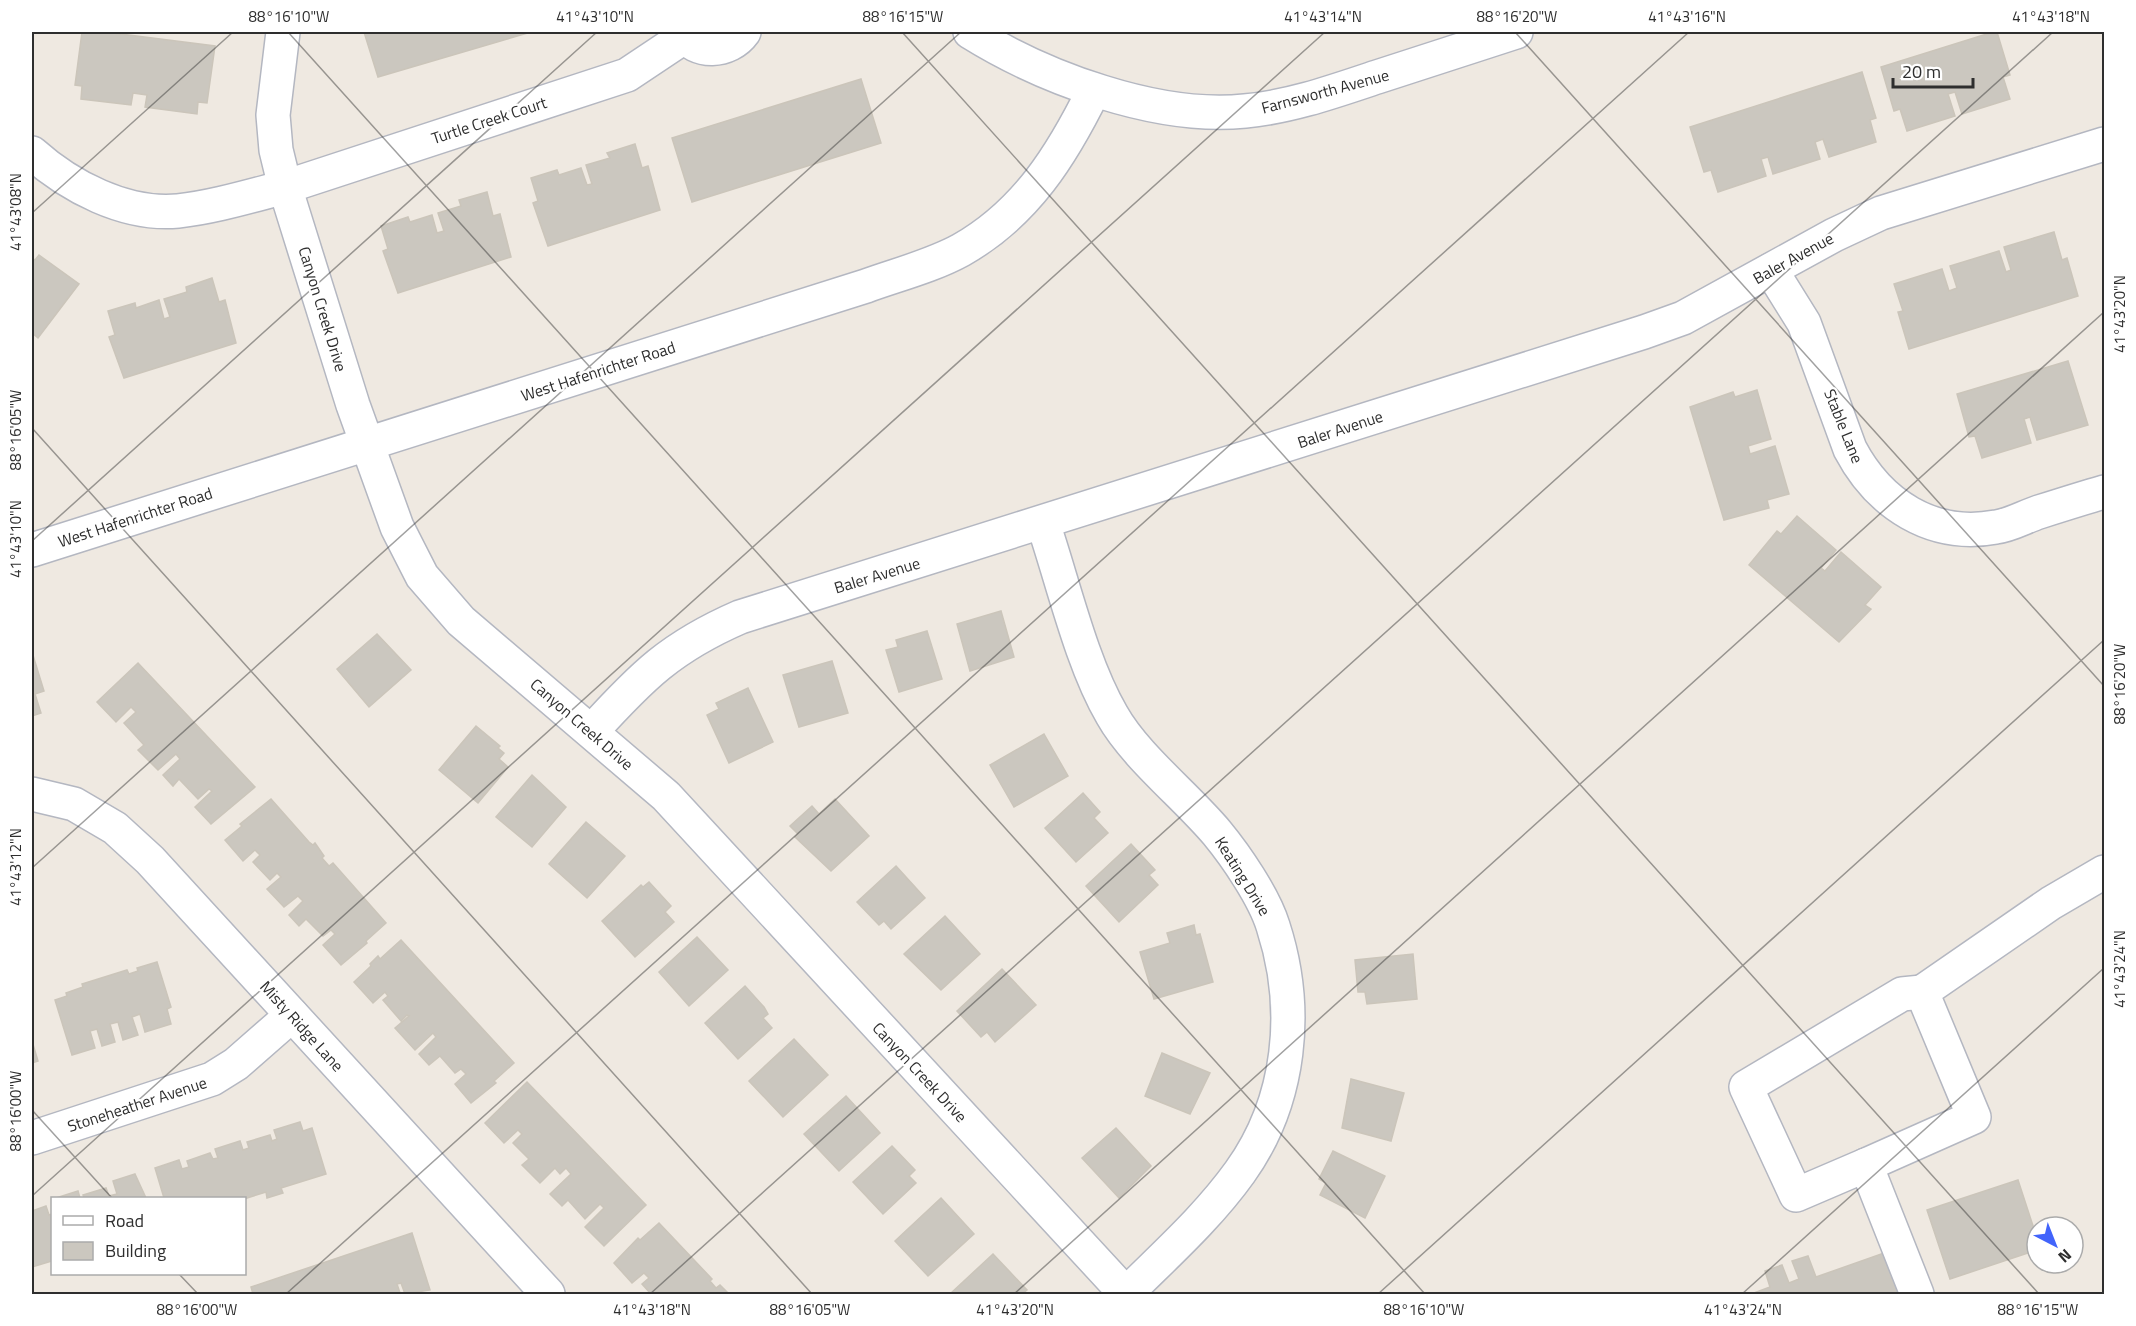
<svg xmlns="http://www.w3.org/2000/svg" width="2136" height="1326" font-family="'Titillium Web',sans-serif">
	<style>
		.building { fill: #cbc7bf; stroke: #cbc5ba; stroke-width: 1.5 }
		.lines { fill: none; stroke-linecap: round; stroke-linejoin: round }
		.minor-casing { stroke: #b4b7c1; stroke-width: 36 }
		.minor { stroke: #fff; stroke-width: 33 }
		.ticks { fill: none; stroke: #2e2e2e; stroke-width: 1.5; stroke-opacity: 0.45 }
		.labels { text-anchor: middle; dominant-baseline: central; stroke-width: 4.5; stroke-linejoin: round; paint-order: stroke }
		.street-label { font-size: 16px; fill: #2e2e2e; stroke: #fff }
		.neatline { fill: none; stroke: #2e2e2e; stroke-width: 2 }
		.ticks-label { font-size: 15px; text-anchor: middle; fill: #2e2e2e }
	</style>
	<rect width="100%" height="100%" fill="#efe9e1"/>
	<!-- building -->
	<g class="building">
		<polygon points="82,32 105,32 215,46 207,103 198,102 197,114 145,107 147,95 133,93 131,105 81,99 82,86 75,85"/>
		<polygon points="364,32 531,32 378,77"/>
		<polygon points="1993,32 1997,32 2010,75 2003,77 2010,99 1962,114 1955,92 1948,94 1955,116 1907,131 1900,109 1894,111 1881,67"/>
		<polygon points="1862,72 1876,118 1870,120 1876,142 1829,157 1823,139 1815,142 1820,159 1773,174 1768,157 1761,159 1766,176 1718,192 1711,170 1704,172 1690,127"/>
		<polygon points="861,79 881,143 692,202 672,138"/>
		<polygon points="635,144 642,168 648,166 660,210 548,246 533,203 538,201 531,178 557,170 559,175 581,168 587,185 592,184 586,165 610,158 607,153"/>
		<polygon points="487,192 493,216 500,214 511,257 398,293 383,251 388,249 381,226 408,217 410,222 432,215 437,233 444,231 438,213 461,206 459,200"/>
		<polygon points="2054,232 2062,260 2067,258 2078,296 1909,349 1898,312 1903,311 1894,284 1942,269 1949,291 1957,288 1950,266 1999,251 2006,272 2011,270 2004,247"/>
		<polygon points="39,255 79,284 38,338 32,333 32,258 35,260"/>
		<polygon points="212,278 219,302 225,300 236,343 124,378 109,337 115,335 108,311 135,303 136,308 159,300 164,319 170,317 164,299 187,292 186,287"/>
		<polygon points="2068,361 2088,425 2037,440 2030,417 2024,419 2031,443 1982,458 1975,436 1969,437 1957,394"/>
		<polygon points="1757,390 1771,439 1748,446 1750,454 1775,446 1789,494 1767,500 1769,508 1724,520 1690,407 1733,392 1735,397"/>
		<polygon points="1797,516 1836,550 1821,568 1825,571 1841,552 1881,587 1865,605 1871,609 1839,642 1749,565 1777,531 1781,534"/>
		<polygon points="1001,611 1014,657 970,671 957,624"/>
		<polygon points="927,631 942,679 899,692 886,650 898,647 896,640"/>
		<polygon points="377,634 411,670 369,707 337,669"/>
		<polygon points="32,652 44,691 35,694 41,713 32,716"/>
		<polygon points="832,661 848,713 799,727 783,675"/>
		<polygon points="138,663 255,787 211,824 195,807 212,791 209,789 198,799 179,779 173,786 163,775 180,759 176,754 158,770 138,750 144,745 124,723 136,712 131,707 116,722 97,702"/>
		<polygon points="748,688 773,742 729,763 707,715 719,709 716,703"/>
		<polygon points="476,726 500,746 498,748 504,753 499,759 508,767 478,803 439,770"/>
		<polygon points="1044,734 1068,776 1014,807 990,765"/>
		<polygon points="532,775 566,807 532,847 496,817"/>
		<polygon points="1083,793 1100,812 1094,818 1108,833 1076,862 1045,828"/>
		<polygon points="271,799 309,842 313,845 315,843 324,856 322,858 329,866 333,863 386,923 366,941 367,943 341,965 323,945 335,934 331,930 323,936 306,919 299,926 289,915 303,901 298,896 284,907 267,889 281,877 277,873 270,880 253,862 260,855 255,850 243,861 225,840 242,826 240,824"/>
		<polygon points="835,799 869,836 831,871 795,837 798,834 790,826 812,806 819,814"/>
		<polygon points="586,822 625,856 587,898 549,864"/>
		<polygon points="1131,844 1155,870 1149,875 1158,885 1119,922 1086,886"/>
		<polygon points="896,866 925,898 891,929 884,921 879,925 857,902"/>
		<polygon points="649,882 671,906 665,912 674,922 635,957 602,921 641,885 643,887"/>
		<polygon points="945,916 980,954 941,990 904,954"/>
		<polygon points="1194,925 1196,935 1200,934 1213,982 1154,999 1140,952 1170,943 1167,933"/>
		<polygon points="697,937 728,970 689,1006 659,972"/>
		<polygon points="401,940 514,1063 494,1081 496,1083 471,1103 455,1084 466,1074 461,1069 455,1073 440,1056 429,1065 419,1054 436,1037 433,1033 415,1050 395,1028 409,1016 407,1015 401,1021 383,1000 388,996 385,992 373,1003 354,982 371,966 370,964 378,956 380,959"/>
		<polygon points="1413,954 1417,999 1367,1004 1365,992 1358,992 1355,960"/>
		<polygon points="157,962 171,1007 167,1009 171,1024 145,1032 140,1014 132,1017 138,1035 123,1040 118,1022 110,1024 115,1042 102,1046 97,1029 90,1031 95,1048 72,1055 55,1000 67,996 66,993 83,987 82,984 127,970 129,974 138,971 137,968"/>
		<polygon points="1002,969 1036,1005 995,1042 987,1032 981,1037 957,1011"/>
		<polygon points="745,986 764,1007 768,1014 763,1018 772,1028 738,1059 705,1023"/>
		<polygon points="794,1039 828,1075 783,1117 749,1081"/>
		<polygon points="32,1041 38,1061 32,1063"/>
		<polygon points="1162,1053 1210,1073 1190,1114 1145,1096"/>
		<polygon points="1351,1079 1404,1093 1391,1141 1342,1128"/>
		<polygon points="527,1082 646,1205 604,1246 585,1227 604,1208 600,1204 585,1219 568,1200 562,1206 550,1194 571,1174 566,1168 560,1174 555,1168 540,1183 522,1165 529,1159 513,1143 522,1134 518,1130 504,1143 485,1123"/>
		<polygon points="846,1096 880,1133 839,1171 804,1134"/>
		<polygon points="300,1122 303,1131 312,1128 326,1174 281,1188 283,1193 267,1198 266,1192 244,1199 164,1198 155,1168 179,1160 182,1169 189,1167 187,1161 210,1153 213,1159 218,1158 215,1149 240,1141 243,1150 249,1148 247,1142 270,1135 272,1141 277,1139 274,1130"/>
		<polygon points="1116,1128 1151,1166 1119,1198 1082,1158"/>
		<polygon points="892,1146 915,1170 909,1176 916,1183 883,1214 853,1182"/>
		<polygon points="1333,1151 1385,1176 1365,1218 1320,1195 1326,1183 1319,1179"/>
		<polygon points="135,1174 146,1198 84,1198 83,1195 106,1188 109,1196 117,1194 113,1181"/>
		<polygon points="2018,1180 2037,1238 2037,1250 1950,1279 1927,1210"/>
		<polygon points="78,1191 80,1198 56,1198"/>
		<polygon points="941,1198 974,1234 928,1276 895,1241"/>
		<polygon points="46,1206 49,1215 52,1214 52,1261 32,1267 32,1211"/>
		<polygon points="659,1223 712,1279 710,1281 716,1288 720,1285 729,1294 651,1294 642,1284 649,1278 644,1273 632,1283 614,1263 638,1238 640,1240"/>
		<polygon points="412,1233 430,1290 405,1294 401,1283 397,1284 400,1293 397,1294 253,1294 251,1287"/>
		<polygon points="1887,1252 1902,1294 1754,1293 1770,1287 1765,1271 1782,1265 1789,1283 1799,1279 1792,1261 1808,1256 1816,1277"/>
		<polygon points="993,1254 1027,1290 1022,1294 950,1294"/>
	</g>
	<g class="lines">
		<defs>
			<g id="minor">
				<polyline points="283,32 273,115 276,150 285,187 353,405 397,527 422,576 461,621 666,796 1126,1294"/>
				<path d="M 681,32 C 696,55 729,53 744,32"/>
				<path d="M 970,32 C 1044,78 1157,120 1245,111 C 1290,107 1335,91 1377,77 C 1424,62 1470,47 1516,32"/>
				<path d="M 32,153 C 69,186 125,216 178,211 C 214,207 250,196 285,187 L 627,75 L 684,37"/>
				<path d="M 1771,270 L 1804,323 L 1850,449 C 1879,504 1932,539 1996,527 C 2011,525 2024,517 2039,512 C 2061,505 2083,498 2104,492"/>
				<path d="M 1043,523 C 1063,582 1081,662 1112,715 C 1135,756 1186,796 1217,833 C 1236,856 1264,897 1273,926 C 1300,1009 1291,1101 1240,1172 C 1207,1218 1165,1255 1126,1294"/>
				<path d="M 32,550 L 866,286 C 896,275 932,266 961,250 C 1026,213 1062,155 1094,90"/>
				<path d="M 592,731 C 642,676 671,647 740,617 L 1644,332 L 1683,318 L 1834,235 L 1881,213 L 2104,144"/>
				<polyline points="32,794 74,804 115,828 150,860 548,1294"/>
				<polyline points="32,1138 212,1079 236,1064 292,1015"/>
				<polyline points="1866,1165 1796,1195 1746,1087 1902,994 1922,992"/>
				<polyline points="1917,1294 1866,1165 1974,1117 1922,992 2051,903 2104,872"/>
			</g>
		</defs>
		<!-- minor casing -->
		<use href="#minor" class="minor-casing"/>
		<!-- minor -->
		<use href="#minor" class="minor"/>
	</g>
	<!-- ticks -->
	<path class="ticks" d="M 288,32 L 1425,1294M 902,32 L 2039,1294M 1515,32 L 2104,686M 32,213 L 233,32M 32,428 L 812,1294M 32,541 L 597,32M 32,868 L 961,32M 32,1110 L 112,1198M 32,1196 L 1325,32M 179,1274 L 198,1294M 286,1294 L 1689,32M 650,1294 L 2053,32M 1014,1294 L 2104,312M 1378,1294 L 2104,640M 1742,1294 L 2104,968"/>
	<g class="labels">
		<!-- street labels -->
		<g class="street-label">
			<text transform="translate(1325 91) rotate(-15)">Farnsworth Avenue</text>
			<text transform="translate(489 120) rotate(-18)">Turtle Creek Court</text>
			<text transform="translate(1793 258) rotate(-29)">Baler Avenue</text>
			<text transform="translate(323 309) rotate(73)">Canyon Creek Drive</text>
			<text transform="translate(598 371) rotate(-18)">West Hafenrichter Road</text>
			<text transform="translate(1844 426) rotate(68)">Stable Lane</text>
			<text transform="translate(1340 429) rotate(-18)">Baler Avenue</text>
			<text transform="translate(135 517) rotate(-18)">West Hafenrichter Road</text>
			<text transform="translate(877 575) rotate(-17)">Baler Avenue</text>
			<text transform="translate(582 724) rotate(41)">Canyon Creek Drive</text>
			<text transform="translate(1243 876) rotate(58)">Keating Drive</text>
			<text transform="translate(302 1026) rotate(48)">Misty Ridge Lane</text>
			<text transform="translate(920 1072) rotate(47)">Canyon Creek Drive</text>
			<text transform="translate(137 1104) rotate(-18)">Stoneheather Avenue</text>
		</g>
	</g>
	<!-- border -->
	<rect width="2136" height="1326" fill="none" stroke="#ffffff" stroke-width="66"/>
	<!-- legend -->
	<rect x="51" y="1197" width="195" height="78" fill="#ffffff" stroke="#ababab" stroke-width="1.5"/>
	<rect x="63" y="1216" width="30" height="9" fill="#ffffff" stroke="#ababab" stroke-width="1.5"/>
	<text x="105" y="1227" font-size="18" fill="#2e2e2e">Road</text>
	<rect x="63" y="1242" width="30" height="18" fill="#cbc7bf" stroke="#ababab" stroke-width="1.5"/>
	<text x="105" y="1257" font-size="18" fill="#2e2e2e">Building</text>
	<!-- north arrow -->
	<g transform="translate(2055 1245) rotate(138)"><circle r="28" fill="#ffffff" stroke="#ababab" stroke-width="1.5"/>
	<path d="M0-4.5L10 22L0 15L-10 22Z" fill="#4264fb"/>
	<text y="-9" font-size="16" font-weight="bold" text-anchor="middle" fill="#2e2e2e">N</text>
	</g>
	<!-- scale -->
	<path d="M1893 78v9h80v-9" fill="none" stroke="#2e2e2e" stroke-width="3"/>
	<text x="1902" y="78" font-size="18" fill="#2e2e2e" stroke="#ffffff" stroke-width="4.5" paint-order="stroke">20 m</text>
	<rect x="33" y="33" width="2070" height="1260" class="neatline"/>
	<g class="ticks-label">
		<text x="289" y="22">88°16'10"W</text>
		<text x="595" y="22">41°43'10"N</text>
		<text x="903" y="22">88°16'15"W</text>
		<text x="1323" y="22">41°43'14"N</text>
		<text x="1517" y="22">88°16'20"W</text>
		<text x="1687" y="22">41°43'16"N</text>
		<text x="2051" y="22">41°43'18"N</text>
		<text transform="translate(16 212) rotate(-90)" y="5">41°43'08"N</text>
		<text transform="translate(2120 314) rotate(-90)" y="5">41°43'20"N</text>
		<text transform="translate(16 430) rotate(-90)" y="5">88°16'05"W</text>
		<text transform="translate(16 539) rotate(-90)" y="5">41°43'10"N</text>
		<text transform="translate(2120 684) rotate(-90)" y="5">88°16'20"W</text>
		<text transform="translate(16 867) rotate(-90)" y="5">41°43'12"N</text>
		<text transform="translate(2120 969) rotate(-90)" y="5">41°43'24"N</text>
		<text transform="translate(16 1111) rotate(-90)" y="5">88°16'00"W</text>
		<text x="197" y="1315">88°16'00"W</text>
		<text x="652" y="1315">41°43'18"N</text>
		<text x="810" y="1315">88°16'05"W</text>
		<text x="1015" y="1315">41°43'20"N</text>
		<text x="1424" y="1315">88°16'10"W</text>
		<text x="1743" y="1315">41°43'24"N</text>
		<text x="2038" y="1315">88°16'15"W</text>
	</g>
</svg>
